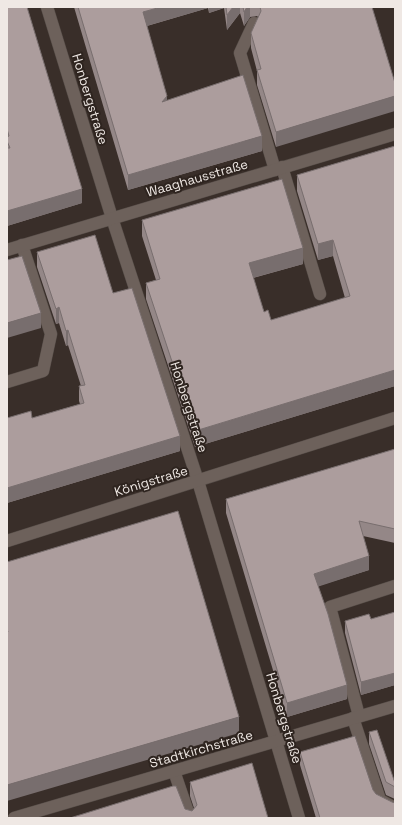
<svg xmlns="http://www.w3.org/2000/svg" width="402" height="825" font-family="'Space Grotesk',sans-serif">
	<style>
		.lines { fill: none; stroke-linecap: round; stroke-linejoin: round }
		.service-casing { stroke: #564d48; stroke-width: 13 }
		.pedestrian-casing { stroke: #564d48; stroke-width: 13 }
		.minor-casing { stroke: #564d48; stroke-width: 13 }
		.service { stroke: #6d615b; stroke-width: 12 }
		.pedestrian { stroke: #6d615b; stroke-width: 12 }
		.minor { stroke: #6d615b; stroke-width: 12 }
		.wall { fill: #948787 }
		.shaded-wall { fill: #786e6e }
		.building { fill: #ac9d9d; stroke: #786e6e }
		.labels { text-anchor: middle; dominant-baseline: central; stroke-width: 4; stroke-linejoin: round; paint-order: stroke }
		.street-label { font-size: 13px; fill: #efe8e4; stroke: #2e241f }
	</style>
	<rect width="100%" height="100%" fill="#392e29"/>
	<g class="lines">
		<defs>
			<g id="service">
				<polyline points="254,23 240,53 275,170"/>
				<polyline points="282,167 320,294"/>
				<polyline points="7,382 43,371 51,334 22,245"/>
				<polyline points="359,716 330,607 395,586"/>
				<polyline points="353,718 380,800 395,808"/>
				<polyline points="174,771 190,818"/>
			</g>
			<g id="pedestrian">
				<polyline points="112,218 198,481 276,741"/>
				<polyline points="7,541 395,418"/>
			</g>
			<g id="minor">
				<polyline points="47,7 112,218"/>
				<polyline points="7,250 395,134"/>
				<polyline points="276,741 299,818"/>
				<polyline points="14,818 395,706"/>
			</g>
		</defs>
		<!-- service casing -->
		<use href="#service" class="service-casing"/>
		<!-- pedestrian casing -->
		<use href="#pedestrian" class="pedestrian-casing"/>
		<!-- minor casing -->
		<use href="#minor" class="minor-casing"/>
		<!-- service -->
		<use href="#service" class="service"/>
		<!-- pedestrian -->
		<use href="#pedestrian" class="pedestrian"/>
		<!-- minor -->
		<use href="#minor" class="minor"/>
	</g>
	<!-- wall -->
	<g class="wall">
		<polygon points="7,7 82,203 7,226"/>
		<polygon points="74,7 372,7 276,147 257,85 257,71 251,48 251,33 258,17 257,16 250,17 244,26 240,13 227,30 224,8 209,13 208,8 147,26 167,100 262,151 128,190"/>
		<polygon points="395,146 395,386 195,447 146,299 146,283 156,280 142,236 142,220 303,264 253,278 264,312 271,320 345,298 333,256 318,260 297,191 297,175"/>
		<polygon points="37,252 113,293 180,451 7,503 7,418 32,418 80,404 79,401 79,386 81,386 68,345 66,346 59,323 56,324 37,267"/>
		<polygon points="395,449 395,543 363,536 369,570 318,586 347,699 287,717 226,513 226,499"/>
		<polygon points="395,612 395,685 361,695 345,633 345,621 371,619"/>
		<polygon points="395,724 395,739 394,737 394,725"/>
		<polygon points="369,732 395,783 395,799 386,795 369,744"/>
		<polygon points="300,752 373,790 376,794 392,802 395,818 316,818 300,765"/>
		<polygon points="190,782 268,818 70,818 185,809 192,811 194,808 190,796"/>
	</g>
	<!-- shaded-wall -->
	<g class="shaded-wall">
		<polygon points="161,7 208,7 208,8 143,27 143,12"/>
		<polygon points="209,7 224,7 224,8 209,13"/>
		<polygon points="233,7 240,7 240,13 227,30 227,15"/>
		<polygon points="247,7 250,7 250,17 244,26 244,12"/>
		<polygon points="167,96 167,110 162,102"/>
		<polygon points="395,96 395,111 276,147 276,132"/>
		<polygon points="262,136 262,151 128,190 128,175"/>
		<polygon points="82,189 82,203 7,226 7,211"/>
		<polygon points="333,240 333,256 318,260 318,244"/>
		<polygon points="303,248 303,264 249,279 249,263"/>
		<polygon points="59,307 59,323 56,324 56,309"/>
		<polygon points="41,313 41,328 7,338 7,323"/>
		<polygon points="68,330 68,345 66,346 66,331"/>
		<polygon points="395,370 395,386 195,447 195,431"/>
		<polygon points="180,436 180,451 7,503 7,488"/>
		<polygon points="369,556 369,570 314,588 314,574"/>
		<polygon points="395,673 395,685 361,695 361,682"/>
		<polygon points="347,685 347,699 287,717 287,703"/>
		<polygon points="239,717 239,733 7,801 7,785"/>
	</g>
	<!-- building -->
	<g class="building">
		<polygon points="7,7 27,7 82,189 7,211 7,148 10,148 7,141 7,137 9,136 7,129"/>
		<polygon points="78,7 161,7 143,12 167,96 162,102 243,75 262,136 128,175"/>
		<polygon points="226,7 233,7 227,15"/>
		<polygon points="243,7 247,7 244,12"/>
		<polygon points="260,7 372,7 395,83 395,96 276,132 257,70 261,69 251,33 261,11"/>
		<polygon points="395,146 395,370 195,431 146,283 160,279 142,220 282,179 303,248 249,263 264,312 268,310 271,320 350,296 333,240 318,244 297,175"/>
		<polygon points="95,235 113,293 132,288 180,436 7,488 7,418 31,411 32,418 84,403 79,386 85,385 68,330 66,331 59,307 56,309 37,252"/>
		<polygon points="22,256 41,313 7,323 7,260"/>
		<polygon points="395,449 395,529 359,521 369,556 314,574 328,614 347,685 287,703 226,499"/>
		<polygon points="178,511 239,717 7,785 7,632 8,632 7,629 7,562"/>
		<polygon points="395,612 395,673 361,682 345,621 369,614 371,619"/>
		<polygon points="377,730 395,783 395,787 386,782 369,732"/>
		<polygon points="355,736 373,790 376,794 392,802 395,803 395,818 320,818 300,752"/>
		<polygon points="252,763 268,818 70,818 173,786 176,786 185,809 192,811 197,805 190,782"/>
	</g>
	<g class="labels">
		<!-- street labels -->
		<g class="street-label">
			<text transform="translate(90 99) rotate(73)">Honbergstraße</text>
			<text transform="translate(197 178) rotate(-16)">Waaghausstraße</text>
			<text transform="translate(189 407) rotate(72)">Honbergstraße</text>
			<text transform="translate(151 481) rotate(-17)">Königstraße</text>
			<text transform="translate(284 718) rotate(73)">Honbergstraße</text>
			<text transform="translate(201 749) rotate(-16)">Stadtkirchstraße</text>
		</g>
	</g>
	<!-- border -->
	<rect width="402" height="825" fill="none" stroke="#efe8e4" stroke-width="16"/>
</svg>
